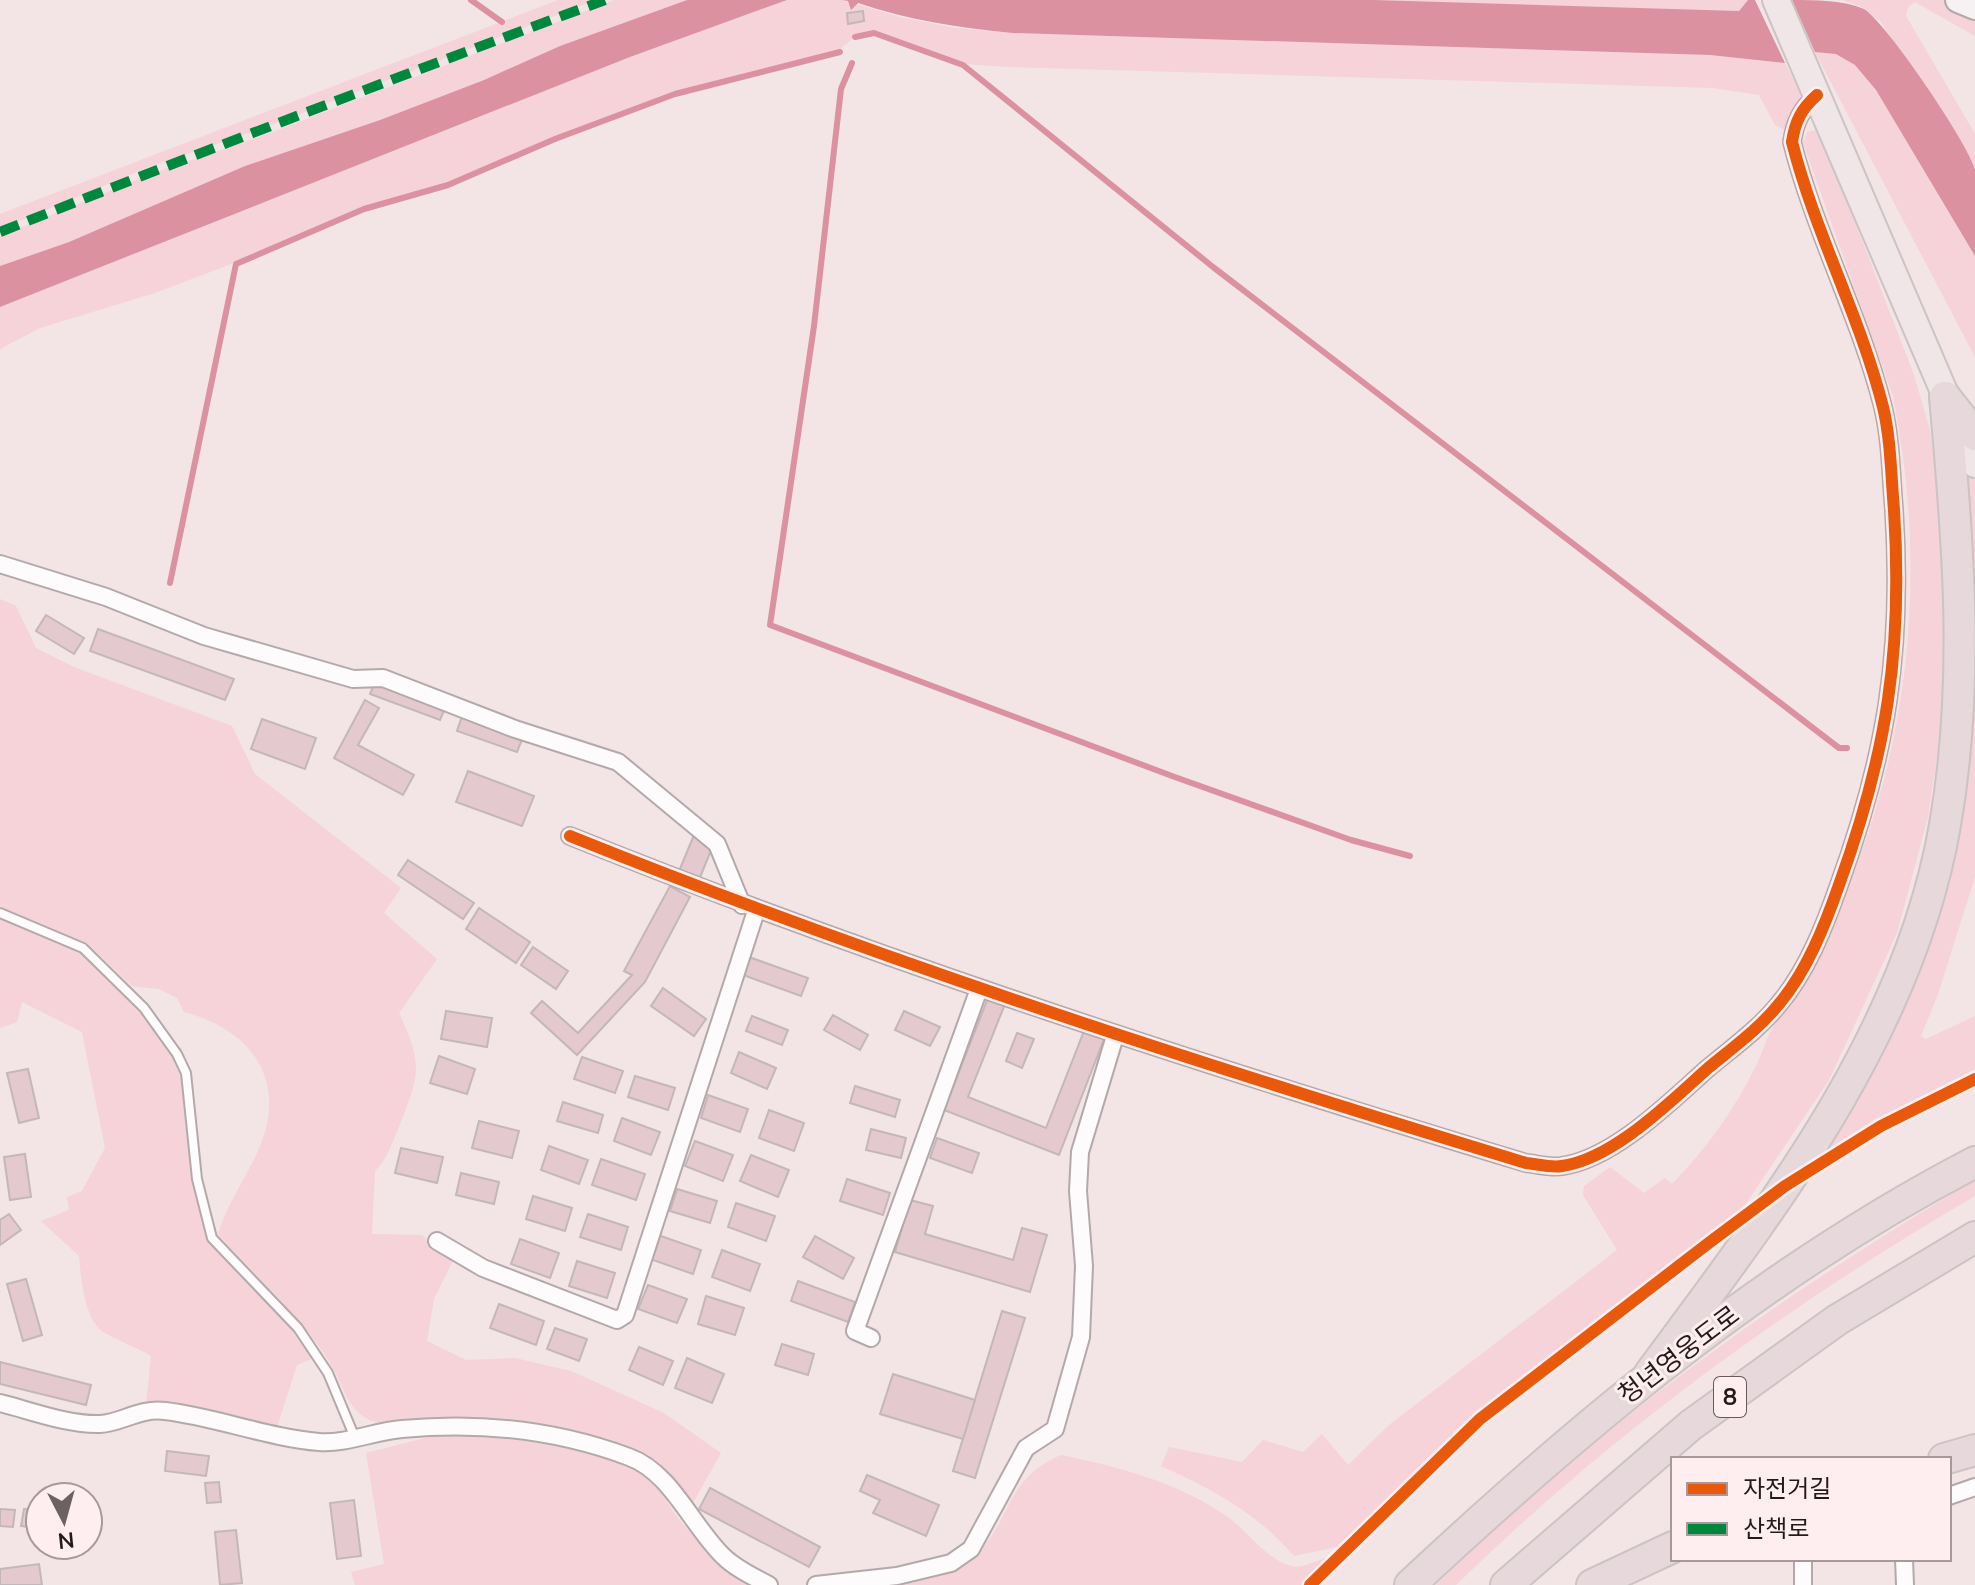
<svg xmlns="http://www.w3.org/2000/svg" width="1975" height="1585" font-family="'Nunito Sans','Noto Sans KR',sans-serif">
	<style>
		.green { fill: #f5d3d8 }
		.water { fill: #db91a0 }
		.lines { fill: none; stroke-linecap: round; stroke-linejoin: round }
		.stream { stroke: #db91a0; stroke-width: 6 }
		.building { fill: #e4c9ce; stroke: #c3b7b9; stroke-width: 2 }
		.lane-casing { stroke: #b4a9aa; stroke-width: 12 }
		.street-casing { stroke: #b4a9aa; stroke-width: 20 }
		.secondary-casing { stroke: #b4a9aa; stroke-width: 28 }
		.primary-casing { stroke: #cbc3c4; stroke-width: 30 }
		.highway-casing { stroke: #cbc3c4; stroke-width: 34 }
		.lane { stroke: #fdfbfb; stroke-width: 8 }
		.street { stroke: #fdfbfb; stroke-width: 16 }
		.secondary { stroke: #f6f1f2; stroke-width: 24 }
		.primary { stroke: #f0e6e8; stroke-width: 26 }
		.highway { stroke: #e7d8db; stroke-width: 30 }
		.quiet { stroke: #00873e; stroke-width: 10; stroke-dasharray: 20 10; stroke-linecap: butt }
		.cycleway-casing { stroke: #ffeef0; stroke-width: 17 }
		.cycleway { stroke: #e8590c; stroke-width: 12 }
		.labels { text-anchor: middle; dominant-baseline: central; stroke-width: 6; stroke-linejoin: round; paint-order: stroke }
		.shield { fill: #ffeef0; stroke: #665a5c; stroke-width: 2 }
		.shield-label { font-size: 24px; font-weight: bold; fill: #241a1c }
		.street-label { font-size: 26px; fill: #241a1c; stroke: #ffeef0 }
	</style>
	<rect width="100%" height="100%" fill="#f3e4e6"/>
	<!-- green -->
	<g class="green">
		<polygon points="558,0 596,0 263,128 149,167 0,229 0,214"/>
		<polygon points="614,0 687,0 560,46 484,80 380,120 245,166 69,242 0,266 0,236 151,174 265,135"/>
		<polygon points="787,0 842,0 900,17 956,28 1013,33 1710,55 1785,63 1803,98 1785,130 1775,125 1759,95 1713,88 1008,67 964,64 874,31 858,34 838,51 675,93 555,137 448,184 363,208 255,255 155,293 40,328 0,349 0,307 630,57"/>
		<polygon points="1375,0 1748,0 1739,11"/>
		<polygon points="1842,0 1951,0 1975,9 1975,36 1915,2 1908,7 1906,16 1975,134 1975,169 1881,22 1862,7"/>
		<polygon points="1815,52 1836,53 1855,65 1876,90 1969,243 1975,256 1975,357"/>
		<path d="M 1816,130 L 1821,134 L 1914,375 L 1930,430 L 1942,524 L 1947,690 L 1928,817 L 1897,933 L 1829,1080 L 1743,1208 L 1476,1417 L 1341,1546 L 1294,1556 C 1257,1513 1212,1489 1161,1466 L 1169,1447 L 1242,1462 L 1263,1440 L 1303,1452 L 1322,1434 L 1348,1465 L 1389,1425 L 1617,1250 L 1583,1195 L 1584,1186 L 1610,1167 L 1644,1193 L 1665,1178 L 1672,1184 C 1707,1148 1734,1110 1756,1066 C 1762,1053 1766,1039 1773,1027 C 1786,1004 1805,986 1817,962 C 1828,941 1836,917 1845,895 C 1912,735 1927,566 1893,396 L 1803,143 L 1807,132 Z"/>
		<path d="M 1958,470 L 1975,474 L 1975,877 L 1937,997 L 1921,1036 L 1926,1039 L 1975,1016 L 1975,1069 L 1818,1158 L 1871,1065 L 1969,710 C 1975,628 1970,551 1958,470 Z"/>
		<path d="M 0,599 L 16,606 L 36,648 L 74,667 L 232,726 L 255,774 L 401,888 L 384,913 L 437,959 L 399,1013 C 423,1065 420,1074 399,1127 C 392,1143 388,1158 375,1171 L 372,1234 L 422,1235 L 453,1261 L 434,1299 L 427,1341 L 466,1360 L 515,1358 L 571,1371 L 664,1413 L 721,1453 L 693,1503 C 680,1485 667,1466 647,1455 C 583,1422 507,1422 438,1423 C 416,1424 385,1429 366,1418 C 346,1406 344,1387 333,1368 C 303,1317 257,1279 218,1234 C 227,1204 245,1180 258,1151 C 289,1082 253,1030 184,1012 L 177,998 L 159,989 L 132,986 L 87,943 L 0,907 Z"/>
		<path d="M 0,916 L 82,951 L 142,1010 L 174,1055 L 183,1073 L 193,1179 L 209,1239 L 295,1330 L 314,1358 L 297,1365 L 277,1427 L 218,1412 L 146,1405 L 151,1356 C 136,1347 119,1341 105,1333 C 84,1321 81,1278 79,1256 L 41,1221 L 69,1210 L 67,1197 L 82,1191 L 105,1148 L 82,1032 L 22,1002 L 17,1022 L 0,1028 Z"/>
		<path d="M 1975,1180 L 1975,1196 C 1788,1305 1612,1433 1456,1585 L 1436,1585 C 1598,1425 1780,1296 1975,1180 Z"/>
		<path d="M 437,1435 C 484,1435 624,1446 655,1483 C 663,1492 668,1504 675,1514 C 694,1540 722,1567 750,1585 L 355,1585 L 351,1572 L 384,1564 L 366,1453 Z"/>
		<path d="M 1061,1455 C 1120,1467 1177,1482 1228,1517 C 1247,1531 1267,1560 1291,1566 C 1303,1569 1321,1559 1332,1555 L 1302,1585 L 880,1585 C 910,1578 957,1576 979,1552 C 1013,1515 1006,1479 1061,1455 Z"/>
	</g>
	<!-- water -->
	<g class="water">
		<polygon points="687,0 787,0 630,57 0,307 0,266 69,242 245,166 380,120 484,80 560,46"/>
		<path d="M 842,0 L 1374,0 L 1739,11 L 1748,0 L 1755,0 L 1785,63 L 1710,55 L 1013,33 C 959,28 909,20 858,3 L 851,10 L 848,1 Z"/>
		<path d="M 1792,0 C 1816,0 1843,0 1864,9 C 1886,22 1970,146 1975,170 C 1975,196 1975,229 1975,256 L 1876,90 L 1855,65 L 1836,54 L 1815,52 Z"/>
	</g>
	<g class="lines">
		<!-- stream -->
		<g class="stream">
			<polyline points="471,0 502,22"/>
			<polyline points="855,37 874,33 963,65 1213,267 1839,748 1847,748"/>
			<polyline points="852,63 841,89 814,326 770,625 1172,776 1351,840 1410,856"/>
			<polyline points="170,583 236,264 364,209 448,185 555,139 675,94 840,52"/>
		</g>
	</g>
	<!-- building -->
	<g class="building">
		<polygon points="863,11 864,21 848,24 847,13"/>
		<polygon points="46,615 84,638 74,654 36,631"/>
		<polygon points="98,629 234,679 225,700 90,651"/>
		<polygon points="375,682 445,708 440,720 370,694"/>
		<polygon points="365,700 379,708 358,745 414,775 403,795 334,758"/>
		<polygon points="462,716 523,737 517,752 457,731"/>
		<polygon points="262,719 316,738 305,769 251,749"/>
		<polygon points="468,771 534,796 522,826 456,802"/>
		<polygon points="694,835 714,843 699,880 679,871"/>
		<polygon points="408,860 474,903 463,919 398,875"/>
		<polygon points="670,886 690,897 645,982 577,1055 531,1013 542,1001 578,1033 632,975 624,971"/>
		<polygon points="479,908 530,942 516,963 466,929"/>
		<polygon points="533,947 568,971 556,989 521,965"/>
		<polygon points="749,957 808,978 801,996 743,975"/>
		<polygon points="663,988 706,1019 694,1036 651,1006"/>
		<polygon points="988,998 1005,1004 968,1097 1046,1128 1084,1031 1104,1039 1059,1155 944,1110"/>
		<polygon points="446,1011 492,1018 487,1047 441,1039"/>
		<polygon points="904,1011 940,1027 930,1046 895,1030"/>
		<polygon points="833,1015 868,1035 860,1050 824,1030"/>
		<polygon points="752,1016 788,1030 782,1045 746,1031"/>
		<polygon points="1017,1033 1034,1039 1022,1068 1006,1061"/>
		<polygon points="739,1052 776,1068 767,1089 731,1073"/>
		<polygon points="439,1056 475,1069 467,1094 430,1083"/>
		<polygon points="582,1057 623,1071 615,1093 574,1079"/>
		<polygon points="28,1069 39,1118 19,1123 7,1073"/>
		<polygon points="635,1076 675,1088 668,1110 628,1097"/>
		<polygon points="855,1086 900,1100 895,1117 850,1103"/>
		<polygon points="708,1095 748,1109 740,1132 701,1118"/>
		<polygon points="563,1102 603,1115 598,1133 557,1121"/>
		<polygon points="769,1110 804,1123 794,1151 759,1138"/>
		<polygon points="622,1118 660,1132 651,1155 614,1141"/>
		<polygon points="479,1121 519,1131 512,1158 472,1148"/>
		<polygon points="871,1129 906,1138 901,1158 866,1150"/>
		<polygon points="937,1138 979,1153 972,1173 930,1158"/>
		<polygon points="695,1141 733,1155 723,1181 685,1166"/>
		<polygon points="549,1146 588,1160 579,1184 541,1170"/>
		<polygon points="401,1148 443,1157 437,1183 395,1173"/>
		<polygon points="25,1154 31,1197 10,1200 4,1157"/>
		<polygon points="751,1155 789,1170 778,1197 740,1181"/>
		<polygon points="601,1159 645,1174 636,1200 592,1185"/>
		<polygon points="461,1173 499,1182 494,1204 456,1195"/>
		<polygon points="847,1179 890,1193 883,1215 840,1201"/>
		<polygon points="677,1189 717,1201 710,1223 670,1211"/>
		<polygon points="533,1196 572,1208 565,1231 526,1219"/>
		<polygon points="910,1200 933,1206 925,1234 1013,1260 1022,1228 1047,1235 1030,1292 895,1252"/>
		<polygon points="736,1203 775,1216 766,1241 728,1227"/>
		<polygon points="9,1214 21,1230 0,1245 0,1220"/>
		<polygon points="588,1214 628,1227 621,1250 580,1237"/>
		<polygon points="658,1235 701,1250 693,1274 650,1259"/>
		<polygon points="815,1236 854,1258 843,1279 803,1257"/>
		<polygon points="520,1239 559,1253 550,1278 511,1264"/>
		<polygon points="722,1250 760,1264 750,1291 712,1277"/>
		<polygon points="577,1261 615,1273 607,1298 569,1286"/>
		<polygon points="26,1279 42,1335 23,1341 7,1284"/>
		<polygon points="798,1281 855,1302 848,1322 791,1301"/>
		<polygon points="648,1285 687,1299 677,1323 638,1309"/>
		<polygon points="706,1296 744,1308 735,1335 698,1324"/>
		<polygon points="499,1304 544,1321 536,1345 490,1328"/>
		<polygon points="1002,1311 1025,1318 975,1478 953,1471"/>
		<polygon points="555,1328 587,1339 579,1361 547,1349"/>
		<polygon points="782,1344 814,1354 808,1375 775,1365"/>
		<polygon points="639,1347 673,1361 663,1385 629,1370"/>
		<polygon points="687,1358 724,1374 712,1403 675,1388"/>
		<polygon points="0,1362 91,1385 86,1405 0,1384"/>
		<polygon points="893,1374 975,1400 963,1439 880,1414"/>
		<polygon points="167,1451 209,1456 206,1476 165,1471"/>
		<polygon points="867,1475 939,1505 926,1536 873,1513 880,1500 860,1491"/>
		<polygon points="219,1482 221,1502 207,1503 205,1483"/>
		<polygon points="710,1488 820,1547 809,1567 699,1509"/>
		<polygon points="354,1500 361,1556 337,1559 330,1503"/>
		<polygon points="0,1509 15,1510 13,1527 0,1526"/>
		<polygon points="24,1509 40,1511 40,1529 21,1526"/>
		<polygon points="236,1530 242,1583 220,1585 215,1532"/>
		<polygon points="39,1564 42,1585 0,1585 0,1569"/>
	</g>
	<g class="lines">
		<defs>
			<polyline id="lane" points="0,913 83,948 144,1008 177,1054 186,1073 197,1179 212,1238 298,1328 328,1373 355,1438"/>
			<g id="street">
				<polyline points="0,564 106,597 204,636 353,679 383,678 515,729 618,762 717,844 742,905"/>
				<path d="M 570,836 C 883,962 1203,1065 1526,1163 C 1537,1164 1551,1168 1562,1166 C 1613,1159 1669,1103 1707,1069 C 1731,1049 1759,1029 1779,1004 C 1807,971 1825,925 1839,885 C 1887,753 1903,650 1894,510 C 1891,476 1891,440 1883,407 C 1860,316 1815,233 1792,142 C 1795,122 1801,109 1817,95"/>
				<polyline points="437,1241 483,1268 617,1320 625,1315 756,911"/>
				<polyline points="871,1338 855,1331 979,989"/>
				<path d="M 0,1403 C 32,1411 68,1425 100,1424 C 122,1423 138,1408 165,1411 C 216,1417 269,1438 319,1442 C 347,1444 375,1431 402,1429 C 478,1422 557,1430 629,1457 C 671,1472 692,1526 723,1556 C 736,1569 754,1577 769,1585"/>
				<polyline points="1949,1496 1975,1487"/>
				<polyline points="1904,1559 1905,1585"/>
				<polyline points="816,1585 897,1576 951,1563 971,1549 1026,1448 1055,1429 1081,1337 1084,1266 1078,1191 1080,1152 1115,1036"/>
				<polyline points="1803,1585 1803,1559"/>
			</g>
			<polyline id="secondary" points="1958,0 1975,7"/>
			<polyline id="primary" points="1776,0 1975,464"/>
			<g id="highway">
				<polyline points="1945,397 1975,435"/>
				<path d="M 1650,1373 C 1773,1207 1909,1034 1945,825 C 1970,682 1958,539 1945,397"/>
				<polyline points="1944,1459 1975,1450"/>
				<path d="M 1410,1585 C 1582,1424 1765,1271 1975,1162"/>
				<polyline points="1506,1585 1691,1425 1837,1320 1975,1237"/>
				<polyline points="1592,1585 1673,1547"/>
			</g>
		</defs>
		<!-- lane casing -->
		<use href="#lane" class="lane-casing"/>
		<!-- street casing -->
		<use href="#street" class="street-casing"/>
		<!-- secondary casing -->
		<use href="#secondary" class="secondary-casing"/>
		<!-- primary casing -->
		<use href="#primary" class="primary-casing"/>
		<!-- highway casing -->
		<use href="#highway" class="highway-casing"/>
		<!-- lane -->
		<use href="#lane" class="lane"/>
		<!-- street -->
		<use href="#street" class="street"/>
		<!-- secondary -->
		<use href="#secondary" class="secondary"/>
		<!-- primary -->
		<use href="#primary" class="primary"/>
		<!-- highway -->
		<use href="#highway" class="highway"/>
		<!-- quiet -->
		<path class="quiet" d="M 0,232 C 201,152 402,75 605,0"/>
		<defs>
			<g id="cycleway">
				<path d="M 570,836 C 883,962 1203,1065 1526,1163 C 1537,1164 1551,1168 1562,1166 C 1613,1159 1669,1103 1707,1069 C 1731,1049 1759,1029 1779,1004 C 1807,971 1825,925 1839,885 C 1887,753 1903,650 1894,510 C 1891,476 1891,440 1883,407 C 1860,316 1815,233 1792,142 C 1795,122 1801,109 1817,95"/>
				<polyline points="1310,1585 1480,1419 1710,1242 1785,1186 1881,1126 1975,1079"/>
			</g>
		</defs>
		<!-- cycleway casing -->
		<use href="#cycleway" class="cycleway-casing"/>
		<!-- cycleway -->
		<use href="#cycleway" class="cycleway"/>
	</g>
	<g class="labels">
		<!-- shield labels -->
		<rect class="shield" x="1714" y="1377" width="32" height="40" rx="6"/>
		<g class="shield-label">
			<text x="1730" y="1397">8</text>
		</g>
		<!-- street labels -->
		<g class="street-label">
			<text transform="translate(1679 1355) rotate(-37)">청년영웅도로</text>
		</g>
	</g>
	<!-- legend -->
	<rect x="1671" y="1457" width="280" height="104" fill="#ffeef0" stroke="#a7999b" stroke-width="2"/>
	<rect x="1687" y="1483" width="40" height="12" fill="#e8590c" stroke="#a7999b" stroke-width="2"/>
	<text x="1743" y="1497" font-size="24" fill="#241a1c">자전거길</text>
	<rect x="1687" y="1523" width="40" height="12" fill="#00873e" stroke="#a7999b" stroke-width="2"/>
	<text x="1743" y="1537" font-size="24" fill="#241a1c">산책로</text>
	<!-- north arrow -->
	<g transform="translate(64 1521) rotate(174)"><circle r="38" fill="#ffeef0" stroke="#a7999b" stroke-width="2"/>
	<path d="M0-6L14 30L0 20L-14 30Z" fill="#6c6163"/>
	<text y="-12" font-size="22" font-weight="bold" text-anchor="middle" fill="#241a1c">N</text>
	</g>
</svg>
